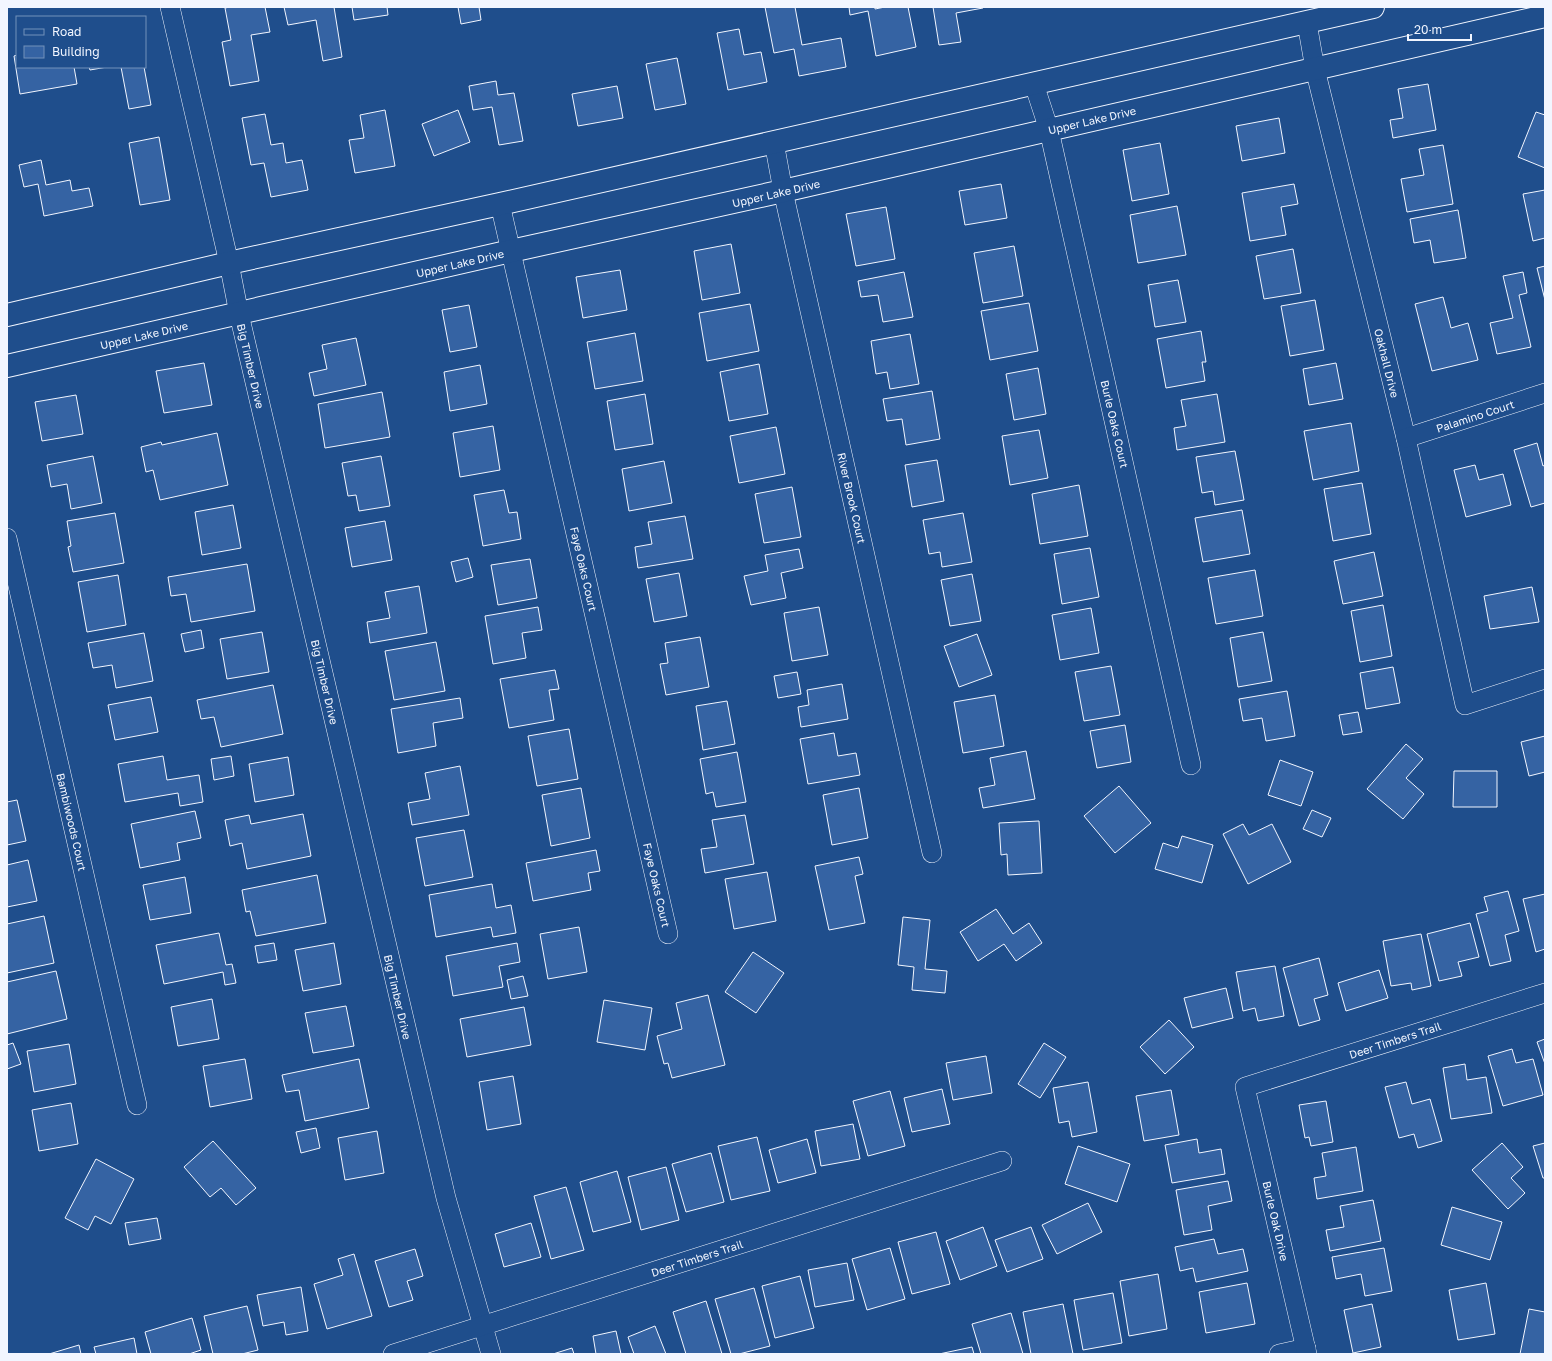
<svg xmlns="http://www.w3.org/2000/svg" width="1552" height="1361" font-family="'Golos Text',sans-serif">
	<style>
		.building { fill: #3563a3; stroke: #f2f6ff }
		.lines { fill: none; stroke-linecap: round; stroke-linejoin: round }
		.minor-casing { stroke: #f2f6ff; stroke-width: 20 }
		.tertiary-casing { stroke: #f2f6ff; stroke-width: 24 }
		.minor { stroke: #1f4e8c; stroke-width: 19 }
		.tertiary { stroke: #1f4e8c; stroke-width: 22 }
		.labels { text-anchor: middle; dominant-baseline: central; stroke-width: 3; stroke-linejoin: round; paint-order: stroke }
		.street-label { font-size: 11px; fill: #f2f6ff; stroke: #1f4e8c }
	</style>
	<rect width="100%" height="100%" fill="#1f4e8c"/>
	<!-- building -->
	<g class="building">
		<polygon points="230,7 265,7 270,32 251,35 259,81 230,86 222,42 231,40 225,8"/>
		<polygon points="284,7 334,7 342,57 323,61 316,20 288,25"/>
		<polygon points="352,7 387,7 388,15 354,20"/>
		<polygon points="458,7 479,7 481,20 461,24"/>
		<polygon points="765,7 795,7 802,45 841,38 846,67 799,76 794,49 774,53"/>
		<polygon points="849,7 875,7 875,9 885,7 908,7 916,47 876,56 868,11 850,15"/>
		<polygon points="933,7 983,7 983,8 956,13 961,42 939,45"/>
		<polygon points="739,29 744,55 761,52 767,82 728,90 717,33"/>
		<polygon points="17,55 17,67 74,67 77,84 20,94 14,56"/>
		<polygon points="677,58 686,104 655,110 646,64"/>
		<polygon points="89,67 107,67 90,70"/>
		<polygon points="121,67 144,67 151,105 129,109"/>
		<polygon points="496,81 498,95 514,93 523,141 499,145 492,107 473,110 469,86"/>
		<polygon points="1428,84 1436,130 1393,138 1390,120 1403,118 1398,89"/>
		<polygon points="617,86 623,118 578,126 572,94"/>
		<polygon points="385,110 395,166 355,173 349,140 364,138 360,115"/>
		<polygon points="458,110 470,142 434,156 422,124"/>
		<polygon points="1536,112 1545,115 1545,168 1518,157"/>
		<polygon points="265,114 271,145 283,143 286,163 302,160 308,190 271,197 264,163 251,165 242,118"/>
		<polygon points="1279,118 1285,153 1242,161 1236,126"/>
		<polygon points="159,137 170,200 140,205 129,143"/>
		<polygon points="1160,143 1169,194 1132,201 1123,150"/>
		<polygon points="1443,145 1453,204 1407,212 1401,179 1424,175 1419,149"/>
		<polygon points="41,160 46,185 70,180 72,191 89,188 93,206 44,216 38,184 24,187 19,165"/>
		<polygon points="1001,184 1007,218 965,225 959,191"/>
		<polygon points="1294,184 1298,204 1281,207 1286,235 1250,241 1242,193"/>
		<polygon points="1545,190 1545,238 1533,241 1523,194"/>
		<polygon points="1177,206 1186,255 1138,263 1130,215"/>
		<polygon points="886,207 895,259 856,266 846,214"/>
		<polygon points="1458,210 1466,258 1434,263 1430,240 1414,243 1410,219"/>
		<polygon points="731,244 740,293 702,300 694,251"/>
		<polygon points="1014,246 1023,296 983,303 974,253"/>
		<polygon points="1293,249 1301,293 1264,299 1256,256"/>
		<polygon points="1545,266 1545,300 1537,268"/>
		<polygon points="620,270 627,310 583,318 576,277"/>
		<polygon points="904,272 913,317 883,322 878,295 861,297 858,281"/>
		<polygon points="1523,272 1527,293 1519,295 1531,347 1497,354 1490,323 1513,318 1503,276"/>
		<polygon points="1178,280 1186,322 1155,327 1148,285"/>
		<polygon points="1443,297 1451,328 1468,323 1478,360 1432,371 1415,304"/>
		<polygon points="1315,300 1324,350 1290,356 1281,306"/>
		<polygon points="1029,303 1038,351 990,360 981,311"/>
		<polygon points="750,304 759,351 707,361 699,313"/>
		<polygon points="469,305 477,347 450,352 442,310"/>
		<polygon points="1201,331 1206,362 1202,362 1205,381 1166,388 1157,339"/>
		<polygon points="635,333 643,381 595,389 587,342"/>
		<polygon points="910,334 919,384 890,389 887,372 876,374 871,341"/>
		<polygon points="356,338 366,385 314,396 309,373 327,369 322,345"/>
		<polygon points="204,363 212,405 164,413 156,371"/>
		<polygon points="1336,363 1343,399 1309,405 1303,369"/>
		<polygon points="759,364 768,414 729,421 720,372"/>
		<polygon points="480,365 487,404 450,411 444,372"/>
		<polygon points="1038,368 1046,414 1014,420 1006,374"/>
		<polygon points="932,391 940,439 906,445 902,419 887,421 883,399"/>
		<polygon points="382,392 390,437 325,448 318,404"/>
		<polygon points="645,394 653,444 615,450 607,401"/>
		<polygon points="1217,394 1225,442 1177,450 1174,428 1186,426 1181,400"/>
		<polygon points="76,395 83,434 42,441 35,402"/>
		<polygon points="1351,423 1359,471 1313,480 1304,431"/>
		<polygon points="493,426 500,470 460,477 453,433"/>
		<polygon points="776,427 785,474 739,483 730,436"/>
		<polygon points="1039,430 1048,478 1010,485 1002,436"/>
		<polygon points="217,433 228,485 160,500 153,470 146,472 141,447 161,442 162,445"/>
		<polygon points="1537,443 1543,466 1545,465 1545,503 1531,507 1514,450"/>
		<polygon points="1235,451 1244,500 1215,505 1213,491 1202,493 1196,457"/>
		<polygon points="93,456 102,503 71,509 67,484 51,487 47,465"/>
		<polygon points="381,456 390,506 359,511 356,495 348,496 342,463"/>
		<polygon points="937,460 944,501 912,507 905,465"/>
		<polygon points="664,461 672,503 629,511 622,469"/>
		<polygon points="1475,465 1479,480 1503,474 1511,505 1466,517 1454,470"/>
		<polygon points="1362,483 1371,534 1333,541 1324,489"/>
		<polygon points="1079,485 1088,536 1040,544 1032,494"/>
		<polygon points="792,487 801,537 764,543 755,494"/>
		<polygon points="504,490 509,513 517,512 521,539 483,546 474,495"/>
		<polygon points="233,505 241,548 202,555 195,512"/>
		<polygon points="1242,510 1250,554 1203,562 1195,518"/>
		<polygon points="115,513 124,563 73,572 68,547 71,546 67,521"/>
		<polygon points="963,513 972,562 942,567 940,552 929,554 923,520"/>
		<polygon points="685,516 693,559 638,568 635,547 652,544 648,522"/>
		<polygon points="385,521 392,560 352,567 345,528"/>
		<polygon points="1090,548 1099,597 1062,604 1054,554"/>
		<polygon points="799,549 803,568 781,573 786,598 751,605 744,576 768,571 765,555"/>
		<polygon points="1374,552 1383,596 1343,604 1334,561"/>
		<polygon points="468,558 473,577 456,582 451,562"/>
		<polygon points="530,559 537,598 498,605 491,565"/>
		<polygon points="247,564 255,611 191,622 186,594 171,596 168,577"/>
		<polygon points="1255,570 1263,616 1216,624 1208,578"/>
		<polygon points="679,573 687,616 654,622 646,579"/>
		<polygon points="972,574 981,621 950,626 941,580"/>
		<polygon points="118,575 126,625 87,632 78,582"/>
		<polygon points="419,586 427,633 370,643 367,622 390,618 385,592"/>
		<polygon points="1532,587 1539,622 1490,629 1484,596"/>
		<polygon points="1383,605 1392,656 1360,662 1351,611"/>
		<polygon points="538,607 542,630 522,633 526,658 493,664 485,616"/>
		<polygon points="819,607 828,655 792,661 784,613"/>
		<polygon points="1091,608 1099,653 1060,660 1052,615"/>
		<polygon points="201,630 204,648 185,652 181,634"/>
		<polygon points="262,632 269,672 227,679 220,639"/>
		<polygon points="1263,632 1272,681 1238,687 1230,638"/>
		<polygon points="144,633 153,681 116,688 112,665 93,668 88,643"/>
		<polygon points="977,634 992,675 959,687 944,646"/>
		<polygon points="700,637 709,687 666,695 660,664 668,663 665,643"/>
		<polygon points="436,642 445,691 394,700 385,651"/>
		<polygon points="1111,666 1120,715 1084,721 1075,672"/>
		<polygon points="1393,667 1400,703 1366,709 1360,673"/>
		<polygon points="555,670 559,689 549,690 554,720 509,728 500,679"/>
		<polygon points="797,672 801,694 778,698 774,676"/>
		<polygon points="842,684 848,719 801,727 798,707 809,705 807,690"/>
		<polygon points="273,685 283,734 221,747 214,717 201,719 197,700"/>
		<polygon points="1287,691 1295,736 1266,741 1262,718 1243,721 1239,699"/>
		<polygon points="995,695 1004,746 963,753 954,702"/>
		<polygon points="151,697 158,732 115,740 108,705"/>
		<polygon points="460,698 463,718 433,723 436,746 398,753 391,709"/>
		<polygon points="727,701 735,744 703,750 696,706"/>
		<polygon points="1358,712 1362,732 1343,735 1339,715"/>
		<polygon points="1125,725 1131,762 1097,768 1090,731"/>
		<polygon points="569,729 578,779 537,786 528,736"/>
		<polygon points="834,733 838,756 856,753 860,775 808,784 800,739"/>
		<polygon points="1545,736 1545,772 1529,776 1521,742"/>
		<polygon points="1406,744 1423,759 1406,778 1424,794 1403,819 1367,789"/>
		<polygon points="1026,751 1035,799 983,808 979,788 995,785 990,758"/>
		<polygon points="737,752 746,802 716,807 713,792 706,794 700,759"/>
		<polygon points="163,756 167,780 199,775 203,802 180,806 178,793 125,802 118,764"/>
		<polygon points="231,756 234,776 214,780 211,759"/>
		<polygon points="288,757 294,795 255,802 249,764"/>
		<polygon points="1280,760 1313,772 1301,806 1268,795"/>
		<polygon points="460,766 469,815 412,825 408,803 430,799 425,773"/>
		<polygon points="1454,771 1497,771 1497,807 1453,807"/>
		<polygon points="1119,786 1151,823 1115,853 1084,816"/>
		<polygon points="581,788 590,838 551,846 542,795"/>
		<polygon points="859,788 868,838 832,845 823,795"/>
		<polygon points="17,800 26,841 7,845 7,802"/>
		<polygon points="1312,810 1331,818 1322,837 1303,829"/>
		<polygon points="195,811 201,838 177,843 180,860 140,868 131,824"/>
		<polygon points="303,814 311,856 247,869 242,843 230,846 225,820 249,815 251,824"/>
		<polygon points="745,815 754,864 705,873 701,849 717,847 712,820"/>
		<polygon points="1039,821 1042,873 1008,875 1007,854 1001,855 999,823"/>
		<polygon points="1243,824 1249,835 1272,824 1291,862 1248,884 1223,834"/>
		<polygon points="464,830 473,877 425,886 416,838"/>
		<polygon points="1182,836 1213,845 1202,883 1155,869 1163,843 1178,848"/>
		<polygon points="596,850 600,871 588,873 591,890 533,901 526,863"/>
		<polygon points="859,857 863,874 855,876 865,923 829,930 815,866"/>
		<polygon points="28,860 37,901 7,907 7,865"/>
		<polygon points="767,872 776,921 734,929 725,879"/>
		<polygon points="317,875 326,923 256,936 250,911 246,912 242,890"/>
		<polygon points="185,877 191,913 150,920 143,885"/>
		<polygon points="492,884 496,908 511,905 516,933 493,937 491,927 436,937 429,895"/>
		<polygon points="1508,891 1519,931 1505,935 1511,961 1490,966 1476,914 1488,911 1484,897"/>
		<polygon points="1545,894 1545,949 1536,952 1523,899"/>
		<polygon points="996,909 1013,934 1029,923 1042,943 1016,961 1004,944 978,961 960,932"/>
		<polygon points="44,916 54,963 7,973 7,924"/>
		<polygon points="903,917 930,920 925,969 947,971 945,993 912,990 914,967 898,965"/>
		<polygon points="1470,923 1479,957 1458,962 1462,976 1439,981 1427,934"/>
		<polygon points="579,927 587,972 548,979 540,934"/>
		<polygon points="219,933 226,965 232,964 236,983 225,985 223,972 164,984 156,945"/>
		<polygon points="1421,934 1431,986 1412,990 1411,983 1391,986 1383,941"/>
		<polygon points="274,943 277,960 258,963 255,946"/>
		<polygon points="334,943 341,984 303,991 295,950"/>
		<polygon points="517,943 520,962 499,966 503,987 453,996 446,956"/>
		<polygon points="753,952 784,973 756,1013 725,992"/>
		<polygon points="1319,958 1328,995 1314,999 1320,1020 1299,1026 1283,968"/>
		<polygon points="1275,966 1284,1016 1258,1021 1255,1008 1243,1011 1236,972"/>
		<polygon points="1379,970 1388,998 1346,1011 1338,983"/>
		<polygon points="56,971 67,1019 7,1034 7,982"/>
		<polygon points="523,976 528,996 511,999 507,980"/>
		<polygon points="1226,988 1233,1018 1192,1028 1184,998"/>
		<polygon points="708,995 725,1065 672,1078 668,1063 664,1064 657,1036 682,1029 676,1003"/>
		<polygon points="212,999 219,1039 178,1046 171,1007"/>
		<polygon points="604,1000 652,1008 645,1050 597,1042"/>
		<polygon points="346,1006 354,1046 313,1053 305,1013"/>
		<polygon points="524,1007 531,1045 467,1057 460,1019"/>
		<polygon points="1169,1020 1194,1047 1165,1074 1140,1047"/>
		<polygon points="1545,1039 1545,1064 1537,1042"/>
		<polygon points="13,1043 21,1064 7,1069 7,1045"/>
		<polygon points="1044,1043 1066,1057 1040,1098 1018,1084"/>
		<polygon points="69,1044 76,1084 34,1092 27,1051"/>
		<polygon points="1512,1049 1516,1063 1533,1059 1543,1095 1503,1106 1488,1056"/>
		<polygon points="986,1056 992,1093 953,1100 946,1063"/>
		<polygon points="245,1059 252,1099 210,1107 203,1066"/>
		<polygon points="359,1059 369,1108 305,1121 299,1090 286,1092 282,1075"/>
		<polygon points="1465,1064 1467,1080 1486,1077 1492,1113 1451,1119 1443,1068"/>
		<polygon points="513,1076 521,1124 487,1130 479,1082"/>
		<polygon points="1088,1082 1097,1132 1072,1137 1069,1121 1059,1123 1053,1088"/>
		<polygon points="1406,1082 1412,1104 1430,1099 1442,1141 1418,1148 1414,1134 1399,1138 1385,1087"/>
		<polygon points="942,1089 950,1124 912,1132 904,1098"/>
		<polygon points="1171,1090 1179,1135 1144,1141 1136,1096"/>
		<polygon points="890,1091 905,1146 868,1156 853,1101"/>
		<polygon points="1326,1101 1333,1142 1311,1146 1309,1137 1305,1138 1299,1105"/>
		<polygon points="71,1103 78,1144 39,1151 32,1110"/>
		<polygon points="853,1124 860,1159 821,1166 815,1131"/>
		<polygon points="316,1128 320,1148 301,1153 296,1132"/>
		<polygon points="377,1131 384,1173 345,1180 338,1138"/>
		<polygon points="757,1137 770,1191 731,1200 718,1146"/>
		<polygon points="807,1139 816,1173 778,1183 769,1150"/>
		<polygon points="1197,1139 1199,1153 1221,1149 1225,1174 1172,1183 1165,1145"/>
		<polygon points="213,1141 256,1188 236,1205 221,1188 210,1197 184,1167"/>
		<polygon points="1502,1143 1523,1167 1511,1178 1525,1193 1508,1209 1472,1170"/>
		<polygon points="1545,1143 1545,1178 1543,1178 1533,1146"/>
		<polygon points="1078,1146 1130,1164 1117,1202 1065,1184"/>
		<polygon points="1356,1147 1363,1191 1317,1199 1314,1178 1326,1176 1322,1153"/>
		<polygon points="711,1153 724,1202 686,1212 672,1164"/>
		<polygon points="96,1159 134,1179 111,1224 95,1216 88,1230 65,1218"/>
		<polygon points="666,1167 679,1220 641,1230 628,1177"/>
		<polygon points="617,1171 631,1222 593,1232 580,1182"/>
		<polygon points="1228,1181 1232,1201 1208,1206 1212,1230 1184,1235 1176,1190"/>
		<polygon points="566,1187 584,1250 551,1259 534,1196"/>
		<polygon points="1373,1200 1381,1241 1330,1251 1326,1230 1344,1227 1340,1206"/>
		<polygon points="1088,1203 1102,1232 1057,1254 1042,1225"/>
		<polygon points="1452,1207 1502,1222 1490,1260 1441,1245"/>
		<polygon points="157,1218 161,1239 129,1245 125,1223"/>
		<polygon points="531,1223 541,1257 504,1267 495,1234"/>
		<polygon points="983,1227 997,1266 960,1280 946,1241"/>
		<polygon points="1031,1227 1043,1259 1007,1272 995,1240"/>
		<polygon points="936,1232 950,1284 912,1294 898,1242"/>
		<polygon points="1214,1239 1218,1254 1243,1249 1248,1271 1196,1282 1193,1268 1180,1271 1175,1247"/>
		<polygon points="890,1248 905,1299 867,1310 852,1259"/>
		<polygon points="1384,1248 1392,1291 1365,1296 1361,1274 1336,1279 1332,1257"/>
		<polygon points="415,1249 423,1276 407,1281 413,1300 389,1307 375,1261"/>
		<polygon points="354,1254 372,1316 327,1329 314,1284 343,1275 338,1259"/>
		<polygon points="847,1263 854,1300 815,1307 808,1270"/>
		<polygon points="1158,1274 1167,1329 1129,1336 1120,1281"/>
		<polygon points="800,1276 814,1328 775,1338 762,1286"/>
		<polygon points="1247,1283 1255,1324 1206,1333 1199,1292"/>
		<polygon points="1486,1283 1495,1334 1458,1340 1449,1290"/>
		<polygon points="301,1287 308,1331 286,1335 284,1322 263,1326 257,1295"/>
		<polygon points="754,1288 770,1346 739,1354 731,1354 715,1299"/>
		<polygon points="1113,1293 1122,1343 1083,1350 1074,1300"/>
		<polygon points="706,1301 722,1354 686,1354 673,1312"/>
		<polygon points="1063,1304 1073,1354 1031,1354 1023,1312"/>
		<polygon points="1372,1304 1381,1347 1353,1353 1344,1310"/>
		<polygon points="247,1306 258,1350 242,1354 213,1354 204,1316"/>
		<polygon points="1529,1309 1545,1312 1545,1354 1520,1354"/>
		<polygon points="1011,1313 1023,1354 981,1354 972,1324"/>
		<polygon points="192,1318 201,1350 189,1354 151,1354 145,1332"/>
		<polygon points="655,1326 666,1354 634,1354 628,1337"/>
		<polygon points="616,1331 621,1354 595,1354 596,1354 593,1336"/>
		<polygon points="134,1338 137,1354 96,1354 94,1347"/>
		<polygon points="79,1345 81,1354 49,1354"/>
		<polygon points="972,1347 974,1354 939,1354"/>
		<polygon points="572,1348 574,1354 553,1354"/>
	</g>
	<g class="lines">
		<defs>
			<g id="minor">
				<polyline points="170,7 229,263 239,314 446,1198 491,1354"/>
				<polyline points="1307,23 1315,69 1406,438 1465,705 1545,679"/>
				<polyline points="1034,84 1049,130 1191,765"/>
				<polyline points="774,142 783,191 932,853"/>
				<polyline points="500,204 668,934"/>
				<polyline points="1406,438 1545,393"/>
				<polyline points="7,538 137,1105"/>
				<polyline points="393,1354 1002,1161"/>
				<polyline points="1279,1354 1306,1348"/>
				<polyline points="1307,1354 1245,1087 1545,993"/>
			</g>
			<g id="tertiary">
				<polyline points="7,315 229,263 500,204 1373,7"/>
				<polyline points="7,366 511,251 783,191 1545,16"/>
			</g>
		</defs>
		<!-- minor casing -->
		<use href="#minor" class="minor-casing"/>
		<!-- tertiary casing -->
		<use href="#tertiary" class="tertiary-casing"/>
		<!-- minor -->
		<use href="#minor" class="minor"/>
		<!-- tertiary -->
		<use href="#tertiary" class="tertiary"/>
	</g>
	<g class="labels">
		<!-- street labels -->
		<g class="street-label">
			<text transform="translate(1092 120) rotate(-13)">Upper Lake Drive</text>
			<text transform="translate(776 193) rotate(-13)">Upper Lake Drive</text>
			<text transform="translate(460 263) rotate(-13)">Upper Lake Drive</text>
			<text transform="translate(144 335) rotate(-13)">Upper Lake Drive</text>
			<text transform="translate(1387 363) rotate(76)">Oakhall Drive</text>
			<text transform="translate(251 366) rotate(77)">Big Timber Drive</text>
			<text transform="translate(1475 416) rotate(-18)">Palamino Court</text>
			<text transform="translate(1115 424) rotate(77)">Burle Oaks Court</text>
			<text transform="translate(852 498) rotate(77)">River Brook Court</text>
			<text transform="translate(584 569) rotate(77)">Faye Oaks Court</text>
			<text transform="translate(325 682) rotate(77)">Big Timber Drive</text>
			<text transform="translate(72 822) rotate(77)">Bambiwoods Court</text>
			<text transform="translate(657 885) rotate(77)">Faye Oaks Court</text>
			<text transform="translate(398 997) rotate(77)">Big Timber Drive</text>
			<text transform="translate(1395 1040) rotate(-18)">Deer Timbers Trail</text>
			<text transform="translate(1276 1221) rotate(77)">Burle Oak Drive</text>
			<text transform="translate(697 1258) rotate(-18)">Deer Timbers Trail</text>
		</g>
	</g>
	<!-- border -->
	<rect width="1552" height="1361" fill="none" stroke="#f2f6ff" stroke-width="16"/>
	<!-- legend -->
	<rect x="16" y="16" width="130" height="52" fill="#1f4e8c" stroke="#7391ba"/>
	<rect x="24" y="29" width="20" height="6" fill="#1f4e8c" stroke="#7391ba"/>
	<text x="52" y="36" font-size="12" fill="#f2f6ff">Road</text>
	<rect x="24" y="46" width="20" height="12" fill="#3563a3" stroke="#7391ba"/>
	<text x="52" y="56" font-size="12" fill="#f2f6ff">Building</text>
	<!-- scale -->
	<path d="M1408 34v6h63v-6" fill="none" stroke="#f2f6ff" stroke-width="2"/>
	<text x="1414" y="34" font-size="12" fill="#f2f6ff" stroke="#1f4e8c" stroke-width="3" paint-order="stroke">20 m</text>
</svg>
